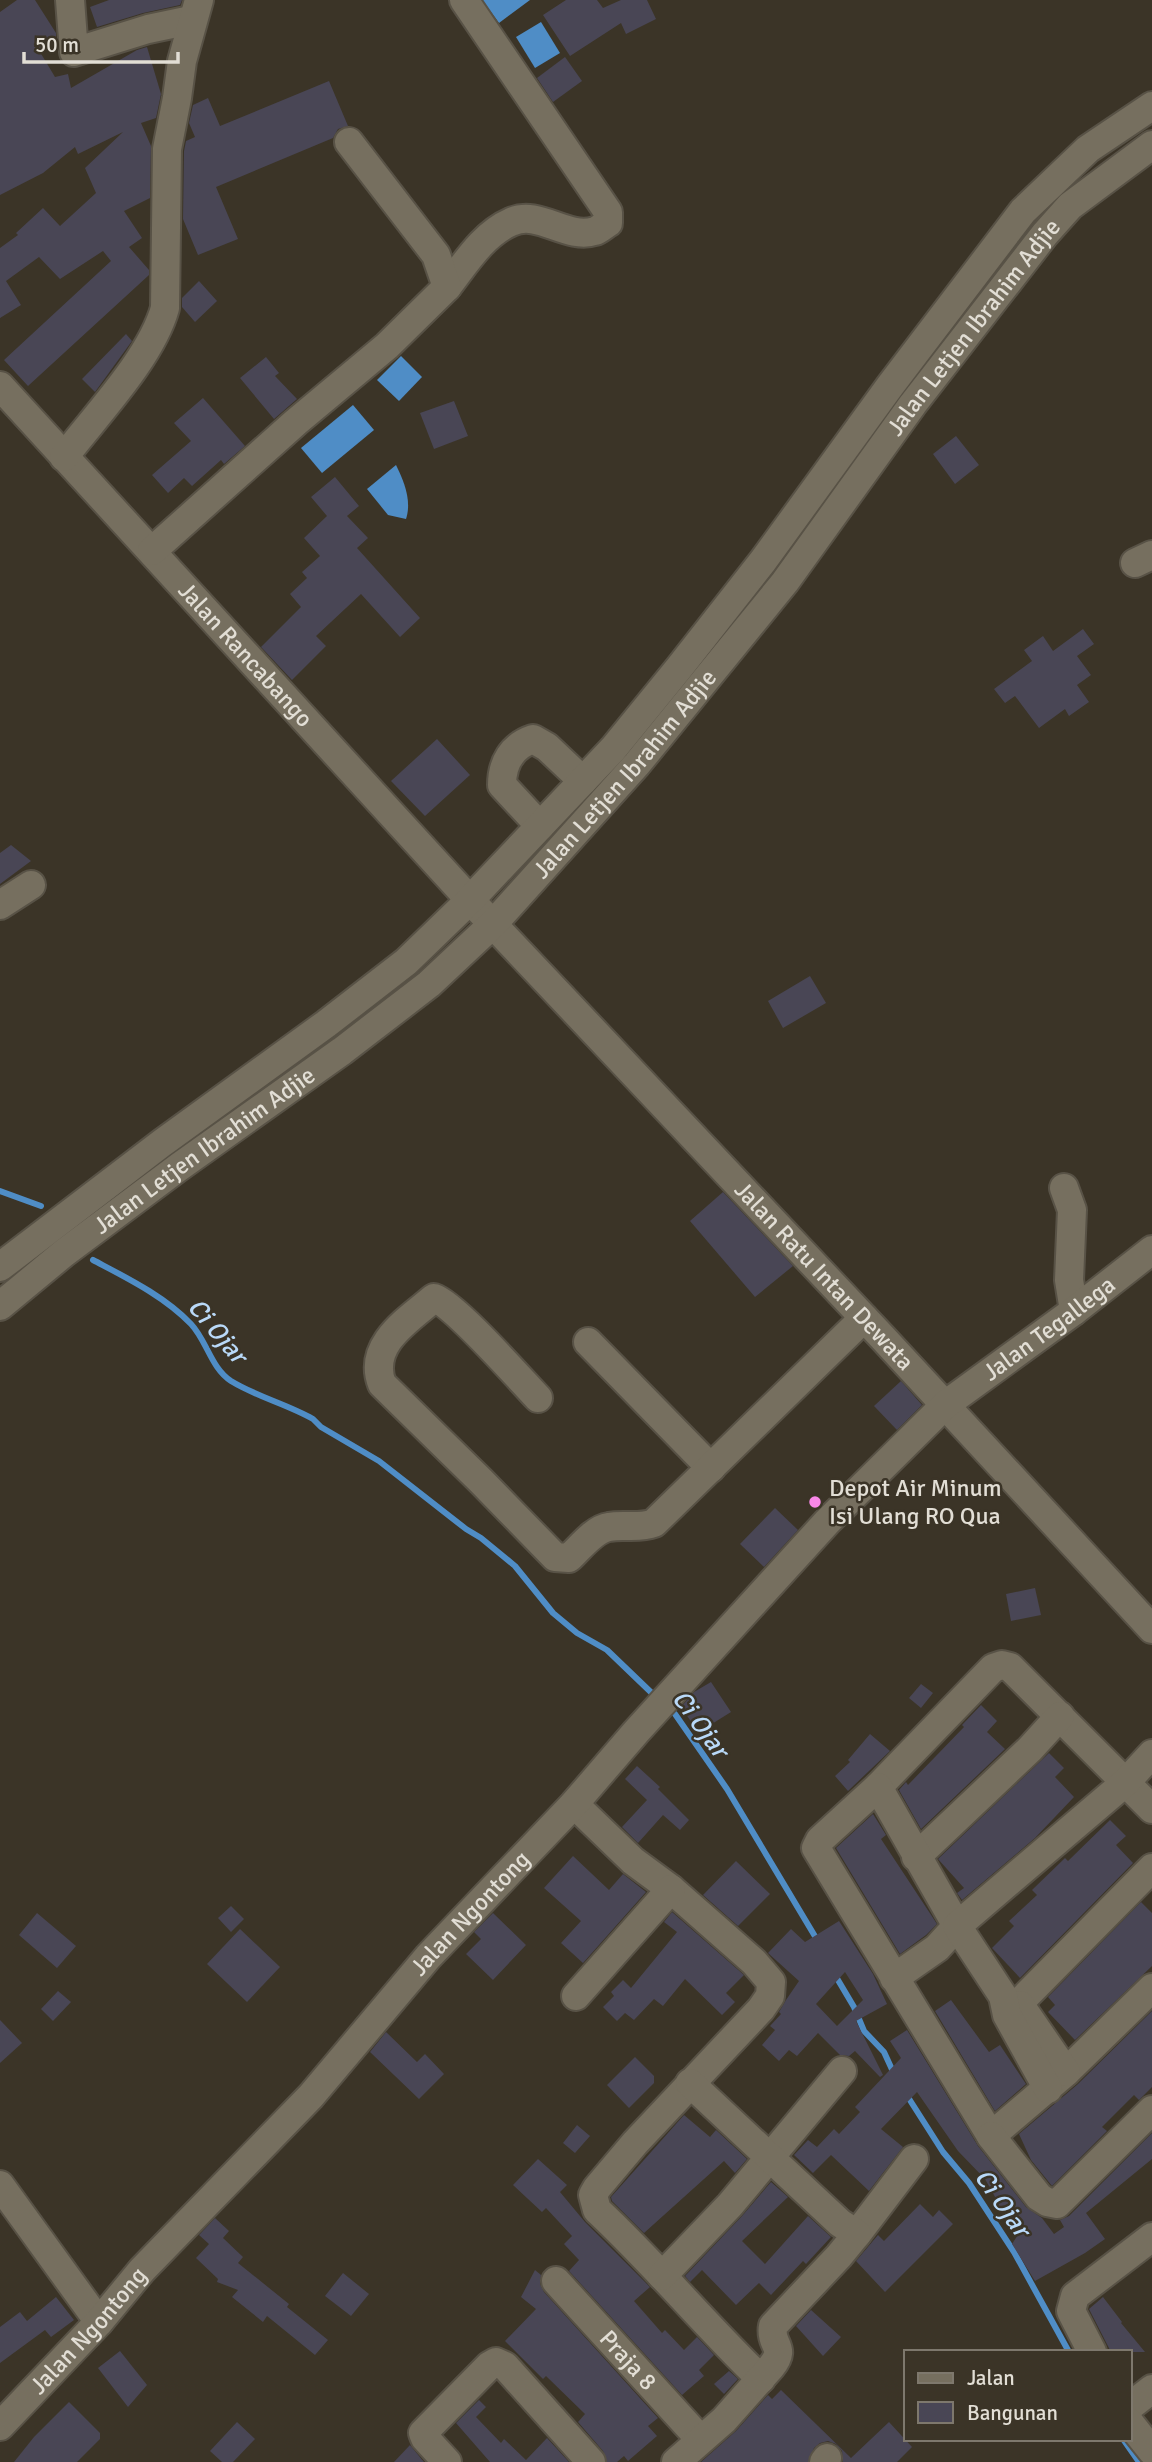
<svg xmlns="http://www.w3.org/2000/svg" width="1152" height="2462" font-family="Signika,sans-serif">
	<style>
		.water { fill: #4f8dc6 }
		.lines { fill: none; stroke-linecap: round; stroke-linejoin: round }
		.stream { stroke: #4f8dc6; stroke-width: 6 }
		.building { fill: #494655; fill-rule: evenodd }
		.minor-casing { stroke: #585246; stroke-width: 32 }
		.minor { stroke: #766f5f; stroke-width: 28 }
		.poi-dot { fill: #f987e8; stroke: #3b3427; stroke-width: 2.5 }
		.labels { text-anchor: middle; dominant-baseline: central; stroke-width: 5; stroke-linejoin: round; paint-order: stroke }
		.street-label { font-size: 24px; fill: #e2ded5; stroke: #3b3427 }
		.poi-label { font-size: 24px; fill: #e2ded5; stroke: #3b3427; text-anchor: start }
		.water-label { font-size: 26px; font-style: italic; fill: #b9d9f8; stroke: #3b3427 }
	</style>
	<rect width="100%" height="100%" fill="#3b3427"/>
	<!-- water -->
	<g class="water">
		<polygon points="482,0 530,0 499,23"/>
		<polygon points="541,22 560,53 535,68 516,37"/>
		<polygon points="401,356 422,377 399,401 377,380"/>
		<polygon points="353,405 374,430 322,473 301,448"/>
		<path d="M 396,465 C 404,481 412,501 406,519 L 388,515 L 367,489 Z"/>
	</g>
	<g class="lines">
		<!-- stream -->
		<g class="stream">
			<polyline points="0,1191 41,1206"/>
			<path d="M 93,1260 C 127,1278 164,1296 191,1324 C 207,1341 211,1368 231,1381 C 257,1397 287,1404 313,1419 L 321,1427 L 379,1461 L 466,1529 L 481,1538 L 515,1566 L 553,1613 L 577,1633 L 607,1650 L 658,1699"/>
			<polyline points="669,1708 675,1714 727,1789 819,1943"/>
			<polyline points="835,1975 854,2007 864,2031 884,2052 895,2076"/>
			<polyline points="906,2094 943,2152 969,2183 1014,2252 1069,2352"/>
			<polyline points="1123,2439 1139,2462"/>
		</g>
	</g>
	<!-- building -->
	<g class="building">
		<polygon points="17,0 35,0 56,33 56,41 40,52 55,77 68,74 71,88 137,50 147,47 161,94 156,118 141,123 151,146 150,198 124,211 142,238 129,247 149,270 149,275 28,386 4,360 111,261 103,251 60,279 39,257 6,281 21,305 0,318 0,248 18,235 16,233 43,208 60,226 96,193 85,168 123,132 78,154 75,147 43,173 0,195 0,12"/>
		<polygon points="109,0 182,0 180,5 143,13 97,27 90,7"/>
		<polygon points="566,0 597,0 603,8 621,0 647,0 656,19 626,34 621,23 570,56 543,15"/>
		<polygon points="565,57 582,81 553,102 537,78"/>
		<polygon points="329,81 348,126 338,129 333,138 216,187 238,239 198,255 183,219 184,151 186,141 195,137 189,123 193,105 208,98 220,126"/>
		<polygon points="199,281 217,301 195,322 182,307 182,298"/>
		<polygon points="126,334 132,341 95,392 82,379"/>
		<polygon points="266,357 279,373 275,376 297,399 274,419 240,378"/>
		<polygon points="203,398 245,446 224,464 221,460 192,486 184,478 168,493 152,475 191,441 174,423"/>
		<polygon points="454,401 468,436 434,449 420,413"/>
		<polygon points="956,436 979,465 955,484 933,454"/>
		<polygon points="335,477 359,506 347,516 368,538 357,548 420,618 400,637 361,594 316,636 326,646 292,680 261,647 301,607 290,594 307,578 302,572 320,556 304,538 327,516 311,497"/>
		<polygon points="1083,629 1094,644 1077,656 1091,675 1077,685 1089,702 1069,716 1065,709 1039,728 1015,696 1005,703 994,689 1032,661 1024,650 1043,636 1053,651"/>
		<polygon points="437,739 470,775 425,816 391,781"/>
		<polygon points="11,845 31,861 0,884 0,853"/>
		<polygon points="810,976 826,1003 783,1028 768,1001"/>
		<polygon points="723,1192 793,1266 755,1297 690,1221"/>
		<polygon points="901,1381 922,1405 897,1430 874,1406"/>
		<polygon points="775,1508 798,1530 764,1567 740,1544"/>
		<polygon points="1035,1588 1041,1615 1011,1621 1006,1594"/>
		<polygon points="711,1682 731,1712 707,1727 701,1718 692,1723 681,1707 694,1692"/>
		<polygon points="921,1684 933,1693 921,1708 909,1698"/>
		<polygon points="981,1705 997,1721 987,1732 1005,1749 921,1829 899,1790 906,1782 908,1785 964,1727 962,1725"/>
		<polygon points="870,1734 890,1751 848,1791 835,1776 850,1762 848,1760"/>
		<polygon points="1049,1753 1064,1768 1055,1777 1074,1797 1035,1838 962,1900 957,1893 964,1888 938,1859"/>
		<polygon points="637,1766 660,1787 658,1789 689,1820 680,1830 663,1815 638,1843 622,1827 647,1800 625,1779"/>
		<polygon points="873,1814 886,1835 881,1839 937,1924 926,1935 900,1954 836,1848"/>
		<polygon points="1110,1820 1126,1836 1116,1845 1133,1863 1020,1978 992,1948 1014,1926 1009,1921 1037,1895 1032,1890 1065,1858 1068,1861"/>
		<polygon points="573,1856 609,1890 623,1874 646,1892 583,1963 561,1943 581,1921 544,1888"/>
		<polygon points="736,1861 770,1894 738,1926 703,1895"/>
		<polygon points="1141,1902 1152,1913 1152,1966 1075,2040 1048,2012 1055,2005 1048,1997"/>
		<polygon points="231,1906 244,1919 231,1932 218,1918"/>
		<polygon points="672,1912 744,1975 726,1993 735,2002 722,2015 685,1979 663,2006 654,1999 634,2020 625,2013 617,2021 603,2007 614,1996 611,1992 623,1980 631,1988 677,1932 664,1922"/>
		<polygon points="37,1913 76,1946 57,1968 19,1935"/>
		<polygon points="493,1913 526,1945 493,1980 466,1954 481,1939 474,1932"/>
		<path d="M 839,1921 L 873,1974 L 887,2004 L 856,2021 L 883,2075 L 880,2077 L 855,2051 L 849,2056 L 840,2055 L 818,2033 L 797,2056 L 789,2050 L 779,2061 L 762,2045 L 775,2030 L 770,2026 L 781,2014 L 779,2012 L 786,2000 L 799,1981 L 768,1953 L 791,1929 L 805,1942 ZM 845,1972 L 863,2000 L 837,2026 L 816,2004 Z"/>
		<polygon points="240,1929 280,1967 247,2002 207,1964"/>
		<polygon points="58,1991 71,2002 53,2021 41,2009"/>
		<polygon points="951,2000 989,2052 1000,2045 1026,2084 995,2111 935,2011"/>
		<polygon points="1152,2011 1152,2087 1139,2100 1134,2095 1102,2127 1107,2131 1052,2186 1031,2160 1019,2134 1078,2084"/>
		<polygon points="0,2020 22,2043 0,2063"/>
		<polygon points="907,2030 978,2146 1026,2207 1042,2218 1054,2234 1064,2227 1060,2220 1069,2216 1152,2133 1152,2159 1086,2213 1105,2239 1085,2253 1035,2281 1012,2244 1021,2230 997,2206 999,2204 985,2179 958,2151 917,2092 881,2129 903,2147 869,2191 831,2155 813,2173 794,2155 808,2140 817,2147 834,2129 839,2134 860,2112 855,2107 901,2058 890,2041"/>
		<polygon points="386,2032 417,2062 425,2054 444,2074 419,2099 370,2052"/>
		<polygon points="635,2057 654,2076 654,2083 629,2108 607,2085"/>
		<polygon points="684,2115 710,2137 716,2130 747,2159 735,2173 724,2161 644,2233 612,2201 611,2197"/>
		<polygon points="577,2125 590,2136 575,2153 563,2143"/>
		<polygon points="538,2159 567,2185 560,2192 585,2222 650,2287 634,2301 662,2333 665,2330 684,2350 697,2337 714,2355 699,2370 704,2376 682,2395 569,2271 579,2260 564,2244 572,2236 546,2208 542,2212 513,2185"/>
		<polygon points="771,2182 788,2197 742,2241 765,2264 808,2216 831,2237 806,2264 803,2261 771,2295 759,2283 736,2305 702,2270 690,2282 685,2276 742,2216"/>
		<polygon points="920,2204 933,2217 939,2210 953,2224 885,2292 856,2261 878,2235 884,2241"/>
		<polygon points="215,2218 229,2231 223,2238 243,2257 238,2263 289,2304 287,2307 328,2340 315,2355 267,2316 263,2322 232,2297 238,2290 217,2282 218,2279 196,2258 209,2244 199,2235"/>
		<polygon points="535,2270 541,2275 540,2284 544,2292 658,2418 648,2426 657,2436 628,2461 624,2456 617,2462 607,2462 603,2451 578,2422 585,2414 546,2376 543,2379 505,2341 536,2309 521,2297"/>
		<polygon points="343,2273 369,2294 351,2316 325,2296"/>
		<polygon points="56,2297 74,2320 51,2337 45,2330 0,2363 0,2327 20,2312 27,2321"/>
		<polygon points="1103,2297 1122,2322 1121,2323 1145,2352 1111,2352 1089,2309"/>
		<polygon points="811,2310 841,2337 823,2356 796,2326"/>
		<polygon points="120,2351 147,2385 128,2407 98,2368"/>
		<polygon points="729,2371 738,2379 724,2394 714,2384"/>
		<polygon points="781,2390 851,2458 889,2422 912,2447 897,2462 843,2462 842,2451 836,2444 828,2441 820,2443 814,2448 808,2462 701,2462 736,2431 768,2395 772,2399"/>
		<polygon points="479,2400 486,2407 476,2417 501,2443 504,2439 526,2460 547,2438 569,2462 490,2462 456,2423"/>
		<polygon points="69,2402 100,2433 100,2439 77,2462 14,2462 34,2437"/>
		<polygon points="237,2422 255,2439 233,2462 222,2462 210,2451"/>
		<polygon points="410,2445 424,2462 394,2462"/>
	</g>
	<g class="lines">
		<defs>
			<g id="minor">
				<polyline points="70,0 74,52 148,29 191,20"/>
				<path d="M 447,287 C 465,264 483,234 511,222 C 539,209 566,240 595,231 C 599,230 604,225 608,223 L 608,212 L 464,0"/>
				<path id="s1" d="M 0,386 L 470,900 L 883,1338 L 1152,1629"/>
				<path d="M 64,457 C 96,415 151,358 165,308 L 167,149 L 177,98 L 182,61 L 199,0"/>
				<polyline points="152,551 296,422 387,346 447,287 436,255 349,142"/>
				<polyline points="1135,563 1152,555"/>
				<path d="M 540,826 L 502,785 C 502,763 512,746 533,739 L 547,747 L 583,781"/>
				<polyline points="0,905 31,885"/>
				<polyline points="1064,1188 1072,1210 1069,1280 1074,1311"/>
				<polyline points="0,1267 162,1143 326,1024 406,962 470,900 613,749 679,668 763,561 890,386 1023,211 1088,149 1152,106"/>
				<path id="s2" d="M 0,1306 L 64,1253 L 179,1167 L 342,1051 L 429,984 L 493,924 L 637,764 L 785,582 L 913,404 L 1045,234 L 1070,206 L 1152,145"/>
				<polyline points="588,1342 711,1468"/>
				<path d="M 538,1398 C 519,1378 454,1304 434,1298 C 408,1320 367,1345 382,1384 L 481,1481 L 555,1557 L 569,1558 C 580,1548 594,1529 609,1527 C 624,1524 638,1529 654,1523 L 864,1318"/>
				<polyline points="878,1787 993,1668 1002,1665 1010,1667 1152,1809"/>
				<path d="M 574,1804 L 633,1861 L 671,1889 L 754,1962 L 771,1982 L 770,1996 L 761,2009 L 635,2143 L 597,2188 L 593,2195 L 597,2210 C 654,2263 704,2324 761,2379"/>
				<polyline points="916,1857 1030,1749 1060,1716"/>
				<polyline points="894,1978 937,1948 957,1926 878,1787 820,1840 816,1848 991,2136 1066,2072 1152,1988"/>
				<polyline points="576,1996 671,1889"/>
				<polyline points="1019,2003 1152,1868"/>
				<polyline points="1020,2005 1066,2072"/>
				<polyline points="1048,2089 1007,2015 1003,1996 957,1926 1127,1781 1152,1754"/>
				<polyline points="991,2136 1039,2197 1047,2202 1057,2204 1152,2110"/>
				<polyline points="0,2185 99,2322"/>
				<polyline points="857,2234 914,2159"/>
				<polyline points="662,2276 730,2205 842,2071"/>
				<path id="s3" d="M 556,2281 L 700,2439"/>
				<polyline points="1092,2352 1071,2311 1075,2296 1152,2237"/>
				<polyline points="1129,2407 1152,2389"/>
				<polyline points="1129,2422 1152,2451"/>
				<path id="s4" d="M 0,2426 L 99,2322 L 142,2270 L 311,2096 L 428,1957 L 574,1804 L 636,1732 L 827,1522 L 945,1405 L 1074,1311 L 1152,1250"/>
				<polyline points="447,2462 425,2438 423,2433 489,2366 496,2362 505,2366 591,2462"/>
				<path d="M 676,2462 L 724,2420 L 771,2367 C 788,2346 769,2346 773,2326 L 839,2256 L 857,2234 L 840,2223 L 690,2083"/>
				<polyline points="824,2462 827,2458"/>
			</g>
		</defs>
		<!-- minor casing -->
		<use href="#minor" class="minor-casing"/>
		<!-- minor -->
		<use href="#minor" class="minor"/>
	</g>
	<!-- markers -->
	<circle class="poi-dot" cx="815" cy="1502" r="7"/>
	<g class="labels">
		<!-- street labels -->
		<g class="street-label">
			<text stroke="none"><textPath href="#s2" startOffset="1391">Jalan Letjen Ibrahim Adjie</textPath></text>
			<text stroke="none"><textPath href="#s1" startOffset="364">Jalan Rancabango</textPath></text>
			<text stroke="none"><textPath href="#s2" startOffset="824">Jalan Letjen Ibrahim Adjie</textPath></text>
			<text stroke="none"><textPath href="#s2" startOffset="257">Jalan Letjen Ibrahim Adjie</textPath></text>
			<text stroke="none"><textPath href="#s1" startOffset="1213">Jalan Ratu Intan Dewata</textPath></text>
			<text stroke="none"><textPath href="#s4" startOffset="1521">Jalan Tegallega</textPath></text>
			<text stroke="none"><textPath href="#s4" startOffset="696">Jalan Ngontong</textPath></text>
			<text stroke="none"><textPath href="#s4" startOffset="130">Jalan Ngontong</textPath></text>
			<text stroke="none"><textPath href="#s3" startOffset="107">Praja 8</textPath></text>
		</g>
		<!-- poi labels -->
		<g class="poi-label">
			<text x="829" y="1488">Depot Air Minum<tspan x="829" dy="28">Isi Ulang RO Qua</tspan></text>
		</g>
		<!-- water labels -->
		<g class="water-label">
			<text transform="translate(217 1331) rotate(50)">Ci Ojar</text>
			<text transform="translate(700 1724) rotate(54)">Ci Ojar</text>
			<text transform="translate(1002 2203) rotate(55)">Ci Ojar</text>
		</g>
	</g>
	<!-- legend -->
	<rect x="904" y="2350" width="228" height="91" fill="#3b3427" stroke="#7e786d" stroke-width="2"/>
	<rect x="918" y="2373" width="35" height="10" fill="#766f5f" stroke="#7e786d" stroke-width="2"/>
	<text x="967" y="2385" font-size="21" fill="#e2ded5">Jalan</text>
	<rect x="918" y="2402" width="35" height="21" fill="#494655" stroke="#7e786d" stroke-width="2"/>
	<text x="967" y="2420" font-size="21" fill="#e2ded5">Bangunan</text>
	<!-- scale -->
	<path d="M24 52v10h154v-10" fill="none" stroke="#e2ded5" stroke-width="3.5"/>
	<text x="35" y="52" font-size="21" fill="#e2ded5" stroke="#3b3427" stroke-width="5" paint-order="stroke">50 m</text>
</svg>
